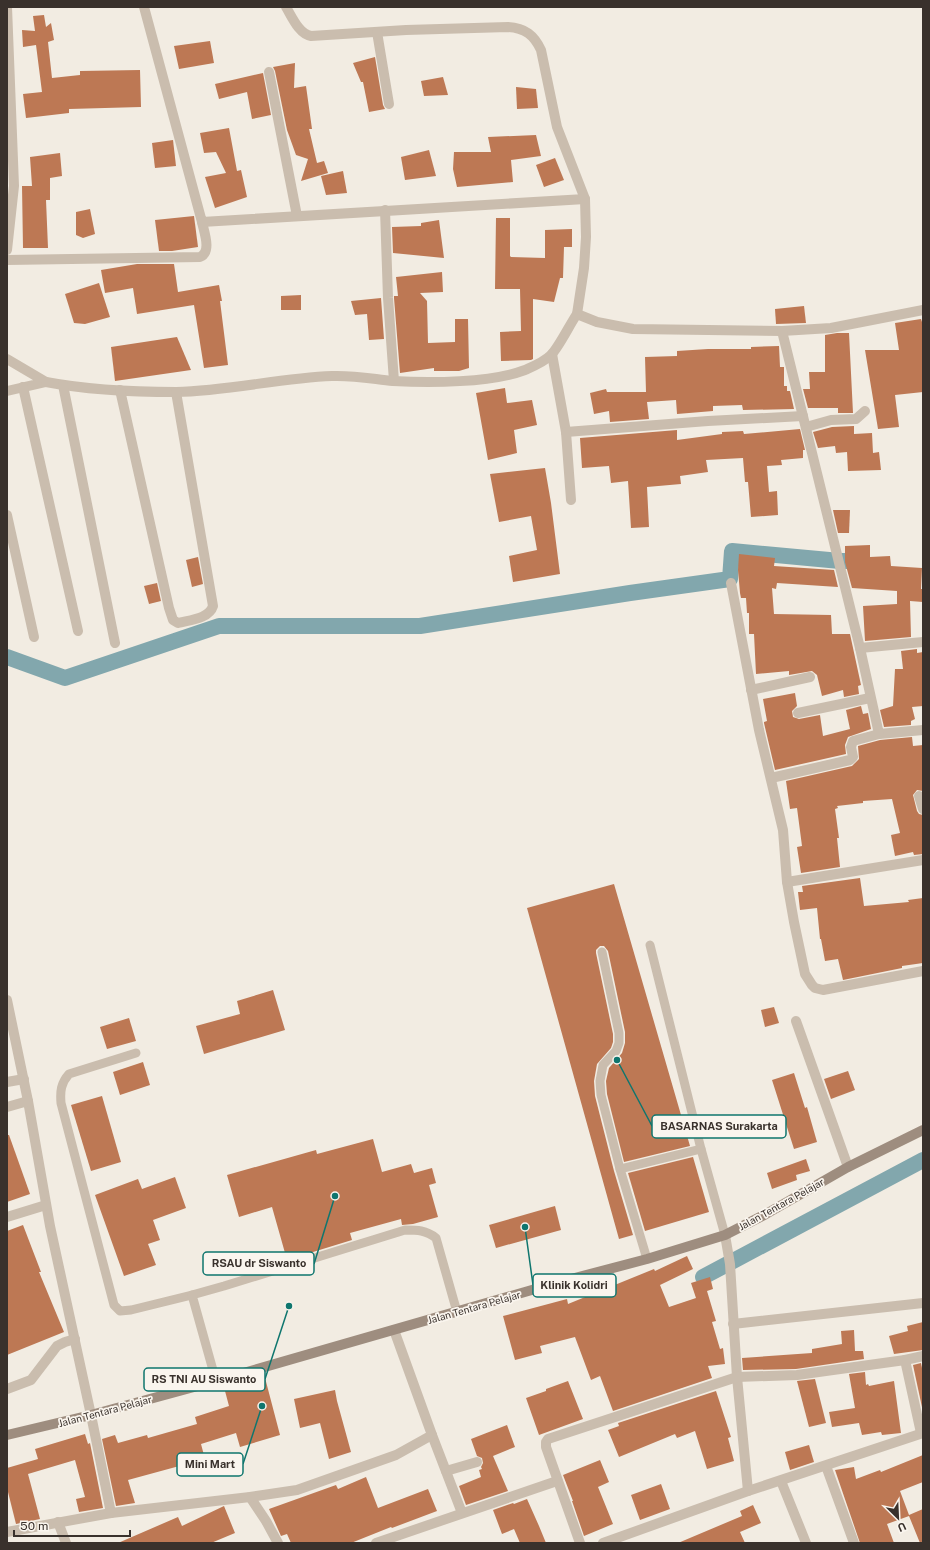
<svg xmlns="http://www.w3.org/2000/svg" width="930" height="1550" font-family="'Public Sans',sans-serif">
	<style>
		.lines { fill: none; stroke-linecap: round; stroke-linejoin: round }
		.canal { stroke: #82a7ad; stroke-width: 16 }
		.building { fill: #bd7854 }
		.lane { stroke: #cabdae; stroke-width: 9 }
		.street { stroke: #cabdae; stroke-width: 10 }
		.secondary { stroke: #9e8d7f; stroke-width: 10 }
		.labels { text-anchor: middle; dominant-baseline: central; stroke-width: 3.5; stroke-linejoin: round; paint-order: stroke }
		.street-label { font-size: 10px; fill: #39312c; stroke: #faf5ee }
		.leader { fill: none; stroke: #0f766e; stroke-width: 1.5 }
		.callout-dot { fill: #0f766e; stroke: #faf5ee; stroke-width: 1.5 }
		.callout { fill: #faf5ee; stroke: #0f766e; stroke-width: 1.5 }
		.callout-label { font-size: 11px; text-anchor: middle; font-weight: bold; fill: #39312c }
	</style>
	<rect width="100%" height="100%" fill="#f2ece2"/>
	<g class="lines">
		<!-- canal -->
		<g class="canal">
			<polyline points="7,657 65,678 219,626 420,626 630,593 730,579 732,551 840,561 855,561"/>
			<polyline points="703,1277 923,1160"/>
		</g>
	</g>
	<!-- building -->
	<g class="building">
		<polygon points="44,15 46,27 51,23 54,40 48,42 52,78 80,75 80,71 140,70 141,107 69,109 69,113 26,118 23,94 42,92 36,45 23,47 22,30 35,31 33,16"/>
		<polygon points="210,41 214,63 179,69 174,46"/>
		<polygon points="375,57 383,105 385,109 369,112 363,82 361,82 353,63"/>
		<polygon points="295,63 294,88 306,86 312,129 309,129 317,163 324,161 328,173 301,181 308,159 296,155 287,130 275,71 273,67"/>
		<polygon points="263,73 271,115 252,119 247,92 219,99 215,84"/>
		<polygon points="443,77 448,95 424,96 421,81"/>
		<polygon points="516,87 536,89 538,108 517,109"/>
		<polygon points="229,128 237,171 241,170 247,197 215,208 205,177 226,173 216,152 204,153 200,133"/>
		<polygon points="536,135 541,156 511,160 513,182 457,187 453,169 454,152 491,152 488,137"/>
		<polygon points="173,140 176,166 155,168 152,143"/>
		<polygon points="429,150 436,176 405,180 401,157"/>
		<polygon points="60,153 62,176 50,178 50,200 46,200 48,248 23,248 22,186 32,186 30,157"/>
		<polygon points="555,158 564,180 544,187 536,165"/>
		<polygon points="343,171 347,193 326,195 321,176"/>
		<polygon points="90,209 95,234 83,238 76,235 76,212"/>
		<polygon points="194,216 198,247 172,251 159,251 155,220"/>
		<polygon points="496,218 510,218 510,256 511,257 545,258 545,230 572,229 572,247 564,247 563,278 560,278 554,302 533,299 533,359 531,360 501,361 500,332 521,331 520,289 495,289"/>
		<polygon points="439,220 444,258 393,253 392,227 421,226 421,223"/>
		<polygon points="137,264 174,264 178,292 219,285 222,301 220,301 228,365 204,368 194,305 137,314 133,288 105,293 101,270"/>
		<polygon points="442,272 443,292 420,293 427,301 428,343 455,342 455,319 468,319 469,368 459,371 434,371 434,368 400,373 394,298 394,296 398,296 396,277"/>
		<polygon points="99,283 110,317 85,324 74,323 65,294"/>
		<polygon points="301,295 301,310 281,310 281,296"/>
		<polygon points="381,298 384,339 369,340 367,314 355,315 351,301"/>
		<polygon points="804,306 806,323 776,324 775,309"/>
		<polygon points="921,319 922,322 923,322 923,392 895,395 899,427 878,429 865,350 899,350 895,323"/>
		<polygon points="837,333 849,333 853,413 838,413 838,408 808,408 803,389 810,389 809,372 825,372 825,335"/>
		<polygon points="177,337 191,370 115,381 111,347"/>
		<polygon points="779,346 780,367 784,367 784,386 787,386 787,391 790,391 794,409 743,410 742,405 713,406 713,411 677,414 676,400 647,402 649,419 610,422 609,411 594,414 590,393 606,389 607,392 646,392 645,357 677,356 677,351 708,349 751,349 751,347"/>
		<polygon points="505,388 507,403 532,400 537,425 514,430 517,453 488,460 476,393"/>
		<polygon points="854,426 854,434 872,433 873,453 879,452 881,470 848,471 847,452 836,453 835,446 818,448 813,432 832,427"/>
		<polygon points="800,429 805,450 803,450 803,458 781,460 782,465 767,466 769,492 777,491 778,515 751,517 748,482 745,482 743,458 706,460 708,472 680,476 681,484 647,487 649,527 631,528 628,481 611,483 609,466 582,468 580,438 677,430 677,440 722,434 722,432 743,431 744,434"/>
		<polygon points="545,468 551,503 560,574 513,582 509,556 537,550 531,516 499,522 490,474"/>
		<polygon points="833,510 850,510 849,533 838,533"/>
		<polygon points="870,545 870,557 890,556 891,566 922,568 921,589 923,589 923,602 910,601 911,637 865,641 863,606 897,604 897,591 852,588 845,562 845,546"/>
		<polygon points="739,554 775,558 774,566 834,570 838,587 777,583 776,589 772,588 774,614 831,615 832,634 850,634 861,685 858,686 859,694 844,697 843,690 822,696 817,675 812,671 789,675 789,671 756,674 754,634 749,634 749,613 747,613 746,598 741,598 740,593 738,570"/>
		<polygon points="198,557 203,584 192,587 186,560"/>
		<polygon points="157,583 161,601 149,604 144,586"/>
		<polygon points="917,649 917,653 923,652 923,706 912,707 915,719 911,721 911,725 884,727 880,710 893,706 895,669 903,669 901,651"/>
		<polygon points="795,693 797,706 792,711 793,717 799,719 820,715 823,736 850,729 846,710 861,706 863,714 868,713 871,729 848,737 845,745 846,754 775,770 764,723 764,722 767,721 763,699"/>
		<polygon points="912,737 913,746 923,745 923,791 917,790 913,795 917,811 919,814 923,815 923,854 914,855 913,852 895,856 891,835 900,833 892,799 863,801 863,803 837,806 838,808 835,809 839,838 837,838 840,867 801,873 797,847 802,846 797,808 790,809 786,781 852,766 859,759 858,746 880,740"/>
		<polygon points="860,878 864,906 909,902 908,900 923,898 923,963 902,966 902,968 843,980 838,959 825,961 821,939 820,939 817,908 800,910 798,892 803,892 802,886"/>
		<polygon points="614,884 690,1146 624,1162 607,1094 606,1081 609,1068 622,1053 625,1043 625,1032 608,951 604,946 600,946 596,950 596,953 613,1034 613,1042 611,1048 597,1064 594,1081 595,1096 614,1171 633,1235 619,1239 527,908"/>
		<polygon points="273,990 285,1030 204,1054 196,1026 240,1014 237,1001"/>
		<polygon points="774,1007 779,1023 765,1027 761,1010"/>
		<polygon points="129,1018 136,1041 107,1049 100,1027"/>
		<polygon points="143,1062 150,1085 120,1095 113,1072"/>
		<polygon points="848,1071 855,1090 831,1099 824,1079"/>
		<polygon points="794,1073 805,1108 807,1107 817,1142 794,1149 772,1080"/>
		<polygon points="102,1096 121,1162 91,1171 71,1105"/>
		<polygon points="7,1135 9,1135 30,1194 7,1202"/>
		<polygon points="373,1139 382,1172 411,1164 414,1173 432,1168 436,1183 429,1185 438,1217 413,1224 402,1225 401,1219 350,1233 352,1240 287,1260 272,1207 239,1217 227,1175 316,1150 317,1154"/>
		<polygon points="693,1157 709,1212 645,1231 628,1173"/>
		<polygon points="806,1159 810,1171 796,1175 797,1180 772,1189 767,1173"/>
		<polygon points="175,1177 186,1208 153,1220 160,1240 148,1244 156,1265 124,1276 95,1195 138,1179 142,1189"/>
		<polygon points="555,1206 561,1230 496,1248 489,1225"/>
		<polygon points="23,1225 41,1272 39,1272 64,1332 7,1355 7,1231"/>
		<polygon points="687,1256 693,1269 660,1285 669,1307 696,1298 691,1283 710,1277 713,1289 707,1291 716,1321 712,1322 720,1349 723,1348 725,1364 708,1366 712,1378 613,1411 600,1376 591,1380 575,1337 540,1346 542,1353 515,1360 503,1316 567,1299 568,1304 654,1269 655,1271"/>
		<polygon points="923,1322 923,1350 894,1354 889,1336 908,1331 907,1326"/>
		<polygon points="854,1330 855,1351 863,1351 864,1359 796,1369 743,1370 742,1358 812,1353 812,1349 842,1344 841,1331"/>
		<polygon points="921,1363 923,1373 923,1412 913,1365"/>
		<polygon points="865,1372 866,1385 868,1384 869,1386 894,1381 901,1433 882,1435 881,1432 862,1435 859,1423 832,1427 829,1412 855,1408 849,1374"/>
		<polygon points="264,1374 280,1435 240,1447 236,1433 201,1444 205,1459 128,1480 135,1503 116,1506 102,1439 115,1435 118,1443 147,1435 148,1438 197,1424 195,1417 229,1406 225,1391 246,1386 244,1380"/>
		<polygon points="815,1379 826,1423 809,1427 797,1381"/>
		<polygon points="568,1381 583,1419 539,1435 526,1398 546,1391 546,1389"/>
		<polygon points="335,1390 337,1401 351,1452 329,1459 320,1423 300,1428 294,1399"/>
		<polygon points="716,1391 731,1437 728,1438 734,1461 707,1469 695,1431 677,1438 675,1434 619,1457 608,1430 619,1426 618,1423"/>
		<polygon points="507,1425 515,1447 493,1456 508,1491 466,1505 459,1486 481,1477 479,1470 482,1469 481,1467 483,1463 482,1458 477,1456 471,1439"/>
		<polygon points="85,1434 88,1444 90,1443 103,1508 79,1512 76,1499 85,1497 75,1460 28,1474 40,1519 16,1524 7,1488 7,1468 38,1459 35,1449"/>
		<polygon points="809,1445 814,1462 790,1470 785,1452"/>
		<polygon points="923,1455 923,1482 900,1491 909,1515 923,1509 923,1543 920,1543 909,1516 887,1524 894,1543 860,1543 835,1470 854,1467 856,1479 880,1470 881,1472"/>
		<polygon points="600,1460 609,1482 598,1487 613,1524 584,1536 572,1501 573,1501 563,1475"/>
		<polygon points="366,1477 378,1508 428,1489 437,1511 392,1528 391,1527 351,1543 291,1543 287,1534 281,1536 269,1509 336,1485 338,1489"/>
		<polygon points="661,1484 670,1509 640,1520 631,1495"/>
		<polygon points="527,1499 539,1526 546,1543 520,1543 514,1529 502,1534 493,1510 513,1503 514,1504"/>
		<polygon points="753,1505 761,1523 740,1532 745,1543 678,1543 742,1516 740,1511"/>
		<polygon points="224,1506 235,1533 211,1543 118,1543 178,1517 182,1526"/>
	</g>
	<g class="lines">
		<!-- lane -->
		<g class="lane">
			<polyline points="650,945 701,1149 725,1235"/>
			<polyline points="602,952 619,1033 619,1043 616,1051 603,1065 600,1081 601,1095 620,1169 647,1259"/>
			<path d="M 136,1053 L 69,1074 C 61,1083 60,1091 61,1103 L 114,1305 L 120,1311 L 131,1310 L 192,1295"/>
			<polyline points="620,1169 701,1149"/>
			<path d="M 216,1381 L 192,1295 L 224,1286 L 405,1230 C 417,1230 426,1230 436,1238 L 457,1312"/>
		</g>
		<!-- street -->
		<g class="street">
			<polyline points="144,7 202,222 585,199"/>
			<path d="M 286,7 C 292,17 299,34 311,36 L 406,30 L 508,27 C 525,28 534,35 541,50 L 557,127 L 585,199 L 586,237 L 584,268 L 577,314 L 597,322 L 633,329 L 782,331 L 831,328 L 923,310"/>
			<polyline points="377,32 389,104"/>
			<polyline points="269,72 297,216"/>
			<polyline points="385,210 388,298 394,381"/>
			<polyline points="7,250 14,186 7,7"/>
			<path d="M 7,260 L 200,257 C 212,252 204,232 202,222"/>
			<polyline points="782,331 860,648 879,734 923,730"/>
			<polyline points="552,354 566,432 708,421 803,416"/>
			<polyline points="7,359 46,382 7,391"/>
			<path d="M 46,382 C 88,390 133,392 176,392 C 228,391 280,378 332,376 C 353,375 373,379 393,381 C 429,383 491,383 525,370 C 534,366 544,362 551,355 C 559,347 570,324 577,314"/>
			<polyline points="63,385 115,643"/>
			<polyline points="23,387 78,631"/>
			<path d="M 120,390 L 169,608 L 173,620 L 178,623 C 189,620 209,619 213,606 L 176,392"/>
			<polyline points="806,427 831,420 856,419 865,411"/>
			<polyline points="566,432 571,500"/>
			<polyline points="7,515 34,637"/>
			<polyline points="731,583 759,730 783,830 787,882 794,922 805,974 812,985 815,988 823,990 923,971"/>
			<polyline points="860,648 923,642"/>
			<polyline points="751,690 810,677"/>
			<polyline points="798,713 870,698"/>
			<polyline points="771,778 850,760 853,757 851,747 853,741 879,734"/>
			<polyline points="919,796 923,809"/>
			<polyline points="787,882 923,860"/>
			<polyline points="7,1000 28,1101 50,1226 91,1415 111,1513"/>
			<polyline points="796,1021 848,1167"/>
			<polyline points="7,1082 24,1079"/>
			<polyline points="7,1107 28,1101"/>
			<polyline points="7,1217 46,1205"/>
			<polyline points="725,1235 730,1264 737,1377 748,1491"/>
			<polyline points="733,1324 923,1303"/>
			<polyline points="905,1360 923,1356"/>
			<polyline points="7,1389 31,1380 57,1346 65,1342 75,1339"/>
			<polyline points="432,1435 462,1513"/>
			<polyline points="826,1466 854,1543"/>
			<polyline points="446,1471 477,1462"/>
			<polyline points="781,1481 806,1543"/>
			<polyline points="250,1497 266,1521 278,1543"/>
			<polyline points="58,1522 66,1543"/>
			<polyline points="7,1532 111,1513 250,1497 297,1490 396,1455 432,1435 394,1330"/>
			<polyline points="376,1543 557,1481"/>
			<polyline points="580,1543 546,1447 546,1442 548,1439 737,1377 797,1375 905,1360 921,1433"/>
			<polyline points="603,1543 748,1491 923,1433"/>
		</g>
		<!-- secondary -->
		<polyline class="secondary" points="7,1435 91,1415 216,1381 556,1283 647,1259 725,1235 766,1214 848,1167 923,1130"/>
	</g>
	<g class="labels">
		<!-- street labels -->
		<g class="street-label">
			<text transform="translate(781 1204) rotate(-29)">Jalan Tentara Pelajar</text>
			<text transform="translate(474 1307) rotate(-16)">Jalan Tentara Pelajar</text>
			<text transform="translate(105 1411) rotate(-15)">Jalan Tentara Pelajar</text>
		</g>
	</g>
	<!-- callouts -->
	<path class="leader" d="M617 1060L652 1126M335 1196L314 1264M525 1227L533 1285M289 1306L265 1379M262 1406L243 1464"/>
	<g class="callout-dot">
		<circle cx="617" cy="1060" r="4"/>
		<circle cx="335" cy="1196" r="4"/>
		<circle cx="525" cy="1227" r="4"/>
		<circle cx="289" cy="1306" r="4"/>
		<circle cx="262" cy="1406" r="4"/>
	</g>
	<g class="callout">
		<rect x="652" y="1115" width="134" height="23" rx="4"/>
		<rect x="203" y="1252" width="111" height="23" rx="4"/>
		<rect x="533" y="1274" width="83" height="23" rx="4"/>
		<rect x="144" y="1368" width="121" height="23" rx="4"/>
		<rect x="177" y="1453" width="66" height="23" rx="4"/>
	</g>
	<g class="callout-label">
		<text x="719" y="1130">BASARNAS Surakarta</text>
		<text x="259" y="1267">RSAU dr Siswanto</text>
		<text x="574" y="1289">Klinik Kolidri</text>
		<text x="204" y="1383">RS TNI AU Siswanto</text>
		<text x="210" y="1468">Mini Mart</text>
	</g>
	<!-- border -->
	<rect width="930" height="1550" fill="none" stroke="#39312c" stroke-width="16"/>
	<!-- north arrow -->
	<g transform="translate(898 1518) rotate(156)" stroke="#faf5ee" stroke-width="3" paint-order="stroke">
	<path d="M0-3L7 15L0 10L-7 15Z" fill="#39312c"/>
	<text y="-6" font-size="11" font-weight="bold" text-anchor="middle" fill="#39312c">U</text>
	</g>
	<!-- scale -->
	<path d="M14 1530v6h116v-6" fill="none" stroke="#39312c" stroke-width="2"/>
	<text x="20" y="1530" font-size="12" fill="#39312c" stroke="#faf5ee" stroke-width="3" paint-order="stroke">50 m</text>
</svg>
